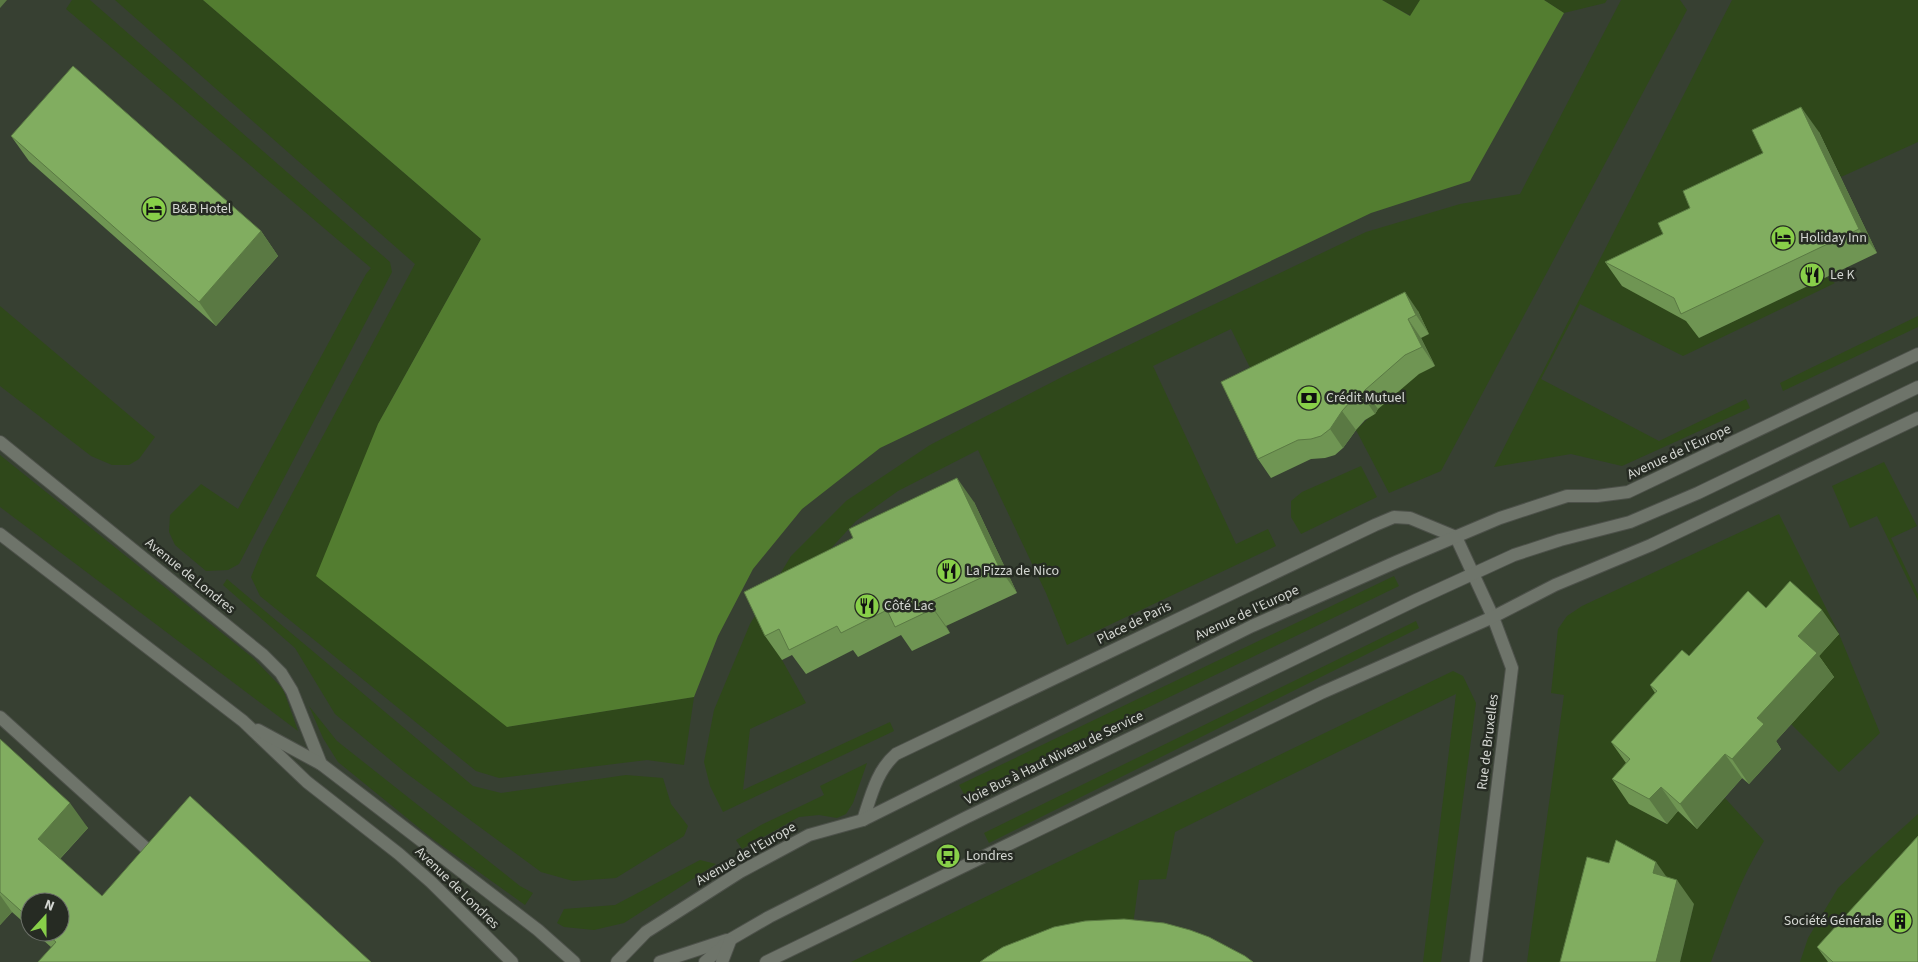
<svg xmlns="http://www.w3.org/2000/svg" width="1918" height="962" font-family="'Source Sans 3',sans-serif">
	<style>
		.built { fill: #374032; fill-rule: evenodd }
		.green { fill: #2f481a }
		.water { fill: #537d30 }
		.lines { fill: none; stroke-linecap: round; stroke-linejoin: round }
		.minor-casing { stroke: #4d514a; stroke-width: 14 }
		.minor { stroke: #6e746a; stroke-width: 12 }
		.wall { fill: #6f9553 }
		.shaded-wall { fill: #5a7943 }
		.building { fill: #81ad60; stroke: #5a7943 }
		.labels { text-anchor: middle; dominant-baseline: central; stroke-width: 5; stroke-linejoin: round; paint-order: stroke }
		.poi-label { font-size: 14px; fill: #d4d7d2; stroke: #262b23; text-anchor: start }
		.street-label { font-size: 14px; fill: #d4d7d2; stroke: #262b23 }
	</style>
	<rect width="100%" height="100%" fill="#30352d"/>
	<!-- built -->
	<path class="built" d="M 0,0 L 1918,0 L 1918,962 L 0,962 ZM 30,902 L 60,902 L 60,932 L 30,932 Z"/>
	<!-- green -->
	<g class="green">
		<polygon points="72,0 90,0 390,262 392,272 239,564 228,570 206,571 175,545 169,532 170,515 201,484 238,509 366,274 371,268 66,9"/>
		<polygon points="115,0 203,0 481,239 378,424 507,727 694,697 684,765 647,760 499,778 476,771 260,596 251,577 263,548 415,264"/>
		<polygon points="1382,0 1420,0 1411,16"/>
		<polygon points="1544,0 1607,0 1605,3 1564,13"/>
		<polygon points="1621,0 1680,0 1687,10 1441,471 1389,493 1356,430 1377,410 1378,407 1372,393 1435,366 1421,338 1429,334 1259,386 1231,329 1153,366 1236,544 1268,529 1276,546 1067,645 1046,593 978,450 898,491 856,521 814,567 782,660 806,703 750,729 743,790 890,722 894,731 723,812 710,786 704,762 714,710 750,624 791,556 846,501 930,445 1064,376 1366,232 1460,204 1520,194"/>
		<polygon points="1732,0 1918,0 1918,142 1841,177 1819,132 1685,310 1699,338 1826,277 1835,283 1683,356 1580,304 1541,379 1659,441 1746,399 1750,408 1622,466 1571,454 1494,467"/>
		<polygon points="0,306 155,437 139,459 129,465 112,465 91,456 0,386"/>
		<polygon points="1918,316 1918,327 1783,391 1780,383"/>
		<polygon points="0,455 253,658 283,689 298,731 0,507"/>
		<polygon points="1884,462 1917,526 1891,538 1918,594 1918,601 1877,516 1850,528 1832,486"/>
		<polygon points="1361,466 1377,497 1301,534 1291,517 1291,501 1302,492"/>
		<path d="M 1779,514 L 1839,634 L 1880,733 L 1839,772 L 1791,724 L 1834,677 L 1629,803 L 1666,824 L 1678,811 L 1697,829 L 1725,798 L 1764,841 C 1740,878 1726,921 1711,962 L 1680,962 L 1694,904 L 1575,962 L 1527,962 L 1564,695 L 1551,693 L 1558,629 L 1567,616 L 1582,606 Z"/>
		<polygon points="1394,576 1399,586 965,796 959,785"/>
		<polygon points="227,579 473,786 501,793 626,775 663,778 671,804 688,826 684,836 616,878 573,881 541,872 406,773 335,714 295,648 223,585"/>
		<polygon points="1416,621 1419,628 989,843 984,833"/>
		<polygon points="1453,671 1463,676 1476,703 1441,962 1423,962 1456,694 1175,832 1166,879 1139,880 1133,925 1065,928 1001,948 979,962 851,962"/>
		<polygon points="309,706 337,741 520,886 533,893 525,905 434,840 338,762 323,738"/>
		<polygon points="867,763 853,803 846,814 837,818 819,815 799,817 742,849 736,840 761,825 824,795 820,786"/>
		<polygon points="1918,814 1918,881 1844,962 1800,962 1808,938 1838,888 1875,853"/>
		<polygon points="700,860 716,864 624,923 594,930 564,927 557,923 564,909 615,905"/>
	</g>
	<!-- water -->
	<polygon class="water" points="203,0 1382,0 1410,16 1420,0 1544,0 1564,13 1470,181 1371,213 880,448 802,509 753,569 718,636 694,697 507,727 316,576 378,424 481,239"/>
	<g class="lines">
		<defs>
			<g id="minor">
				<polyline points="0,442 263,655 281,673 292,691 321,764"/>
				<polyline points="0,534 243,721 307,782 399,854 431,882 512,962"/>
				<polyline points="0,717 150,852"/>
				<polyline points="258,730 321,764 538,930 574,962"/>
				<path d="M 863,820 C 871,796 877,770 896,754 L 1375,525 L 1394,517 L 1410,518 L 1456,537 L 1493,617 L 1512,668 L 1476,962"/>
				<polyline points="617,962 646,932 740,872 809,835 863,820 1252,626 1396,562 1500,518 1567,496 1597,496 1628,492 1918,354"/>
				<polyline points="660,962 727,940"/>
				<polyline points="705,962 731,939 769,917 965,818 1416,600 1514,555 1560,540 1630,522 1698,493 1918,387"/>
				<polyline points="722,962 730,941"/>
				<polyline points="766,962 1321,693 1493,617 1555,585 1651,545 1918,418"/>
			</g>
		</defs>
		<!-- minor casing -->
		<use href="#minor" class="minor-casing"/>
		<!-- minor -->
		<use href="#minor" class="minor"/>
	</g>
	<!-- wall -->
	<g class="wall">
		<polygon points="1819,132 1877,253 1699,338 1686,321 1622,286 1605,262 1663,234 1690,208"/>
		<polygon points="11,136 261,231 278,256 216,326 29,161"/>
		<polygon points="1418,311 1429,334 1421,338 1435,366 1419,374 1378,409 1375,414 1365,420 1356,430 1343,448 1335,455 1325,458 1311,459 1271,478 1258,459 1221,382"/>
		<polygon points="974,502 1017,593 946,626 950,633 912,651 901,635 858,657 853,650 806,674 792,655 782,660 765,636"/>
		<polygon points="1766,608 1839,634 1819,656 1834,677 1776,741 1781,749 1749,784 1742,778 1697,829 1678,811 1667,824 1629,804 1612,779 1626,763 1611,742 1655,693 1650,685"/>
		<polygon points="0,739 88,828 60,859 102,896 51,947 34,932 60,932 30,902 30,928 12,912 0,925"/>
		<polygon points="1817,947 1918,962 1828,962"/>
	</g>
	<!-- shaded-wall -->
	<g class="shaded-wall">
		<polygon points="0,0 7,0 0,8"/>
		<polygon points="1801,107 1819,132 1877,253 1859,229"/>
		<polygon points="261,231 278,256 216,326 199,302"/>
		<polygon points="1405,292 1418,311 1429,334 1416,315"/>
		<polygon points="1408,319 1421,338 1435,366 1422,347"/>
		<polygon points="1365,390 1378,409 1375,414 1362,395"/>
		<polygon points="1342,411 1356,430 1343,448 1330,429"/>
		<polygon points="957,478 974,502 1017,593 1000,569"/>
		<polygon points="929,602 946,626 950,633 933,609"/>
		<polygon points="1822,610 1839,634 1819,656 1834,677 1776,741 1781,749 1749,784 1732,759 1757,718 1798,636"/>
		<polygon points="1725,754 1742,778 1697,829 1680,804"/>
		<polygon points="1661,787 1678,811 1667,824 1649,799"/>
		<polygon points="70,803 88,828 55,864 38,839"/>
		<polygon points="1656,862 1673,886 1653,873"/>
		<polygon points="1677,880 1694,904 1680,962 1656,962"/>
		<polygon points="0,895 12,912 0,925"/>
	</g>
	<!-- building -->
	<g class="building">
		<polygon points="73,66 261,231 199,302 11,136"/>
		<polygon points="1801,107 1859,229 1681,314 1674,298 1605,262 1663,234 1658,223 1690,208 1683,191 1763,153 1752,130"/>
		<polygon points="1405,292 1416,315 1408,319 1422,347 1405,355 1365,390 1362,395 1351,401 1342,411 1330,429 1321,436 1311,439 1298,440 1258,459 1221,382"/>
		<polygon points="957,478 1000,569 929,602 933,609 895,627 887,610 841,633 837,626 789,650 779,629 765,636 744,592 853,538 849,529"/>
		<polygon points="1790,581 1822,610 1798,636 1817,653 1757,718 1764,724 1732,759 1725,754 1680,804 1661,787 1649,799 1612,779 1630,759 1611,742 1657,691 1650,685 1682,650 1689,656 1748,591 1766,608"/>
		<polygon points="0,739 70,803 38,839 102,896 190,796 371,962 38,962 56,942 44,932 60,932 60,902 30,902 30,919 0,892"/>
		<polygon points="1918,836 1918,962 1833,962 1817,947"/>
		<polygon points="1616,840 1656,862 1653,873 1677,880 1656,962 1560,962 1587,857 1609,863"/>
		<polygon points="1124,919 1164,923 1190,930 1209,937 1245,956 1253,962 980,962 987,957 1003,947 1054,927 1085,921"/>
	</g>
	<!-- icons -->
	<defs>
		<symbol id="hotel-disc" viewBox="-11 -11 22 22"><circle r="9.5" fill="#88cf49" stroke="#262b23"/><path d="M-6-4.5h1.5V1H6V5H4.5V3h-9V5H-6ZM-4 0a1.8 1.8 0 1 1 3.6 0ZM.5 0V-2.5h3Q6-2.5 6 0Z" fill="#111"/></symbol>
		<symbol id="restaurant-disc" viewBox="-11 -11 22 22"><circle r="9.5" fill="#88cf49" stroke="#262b23"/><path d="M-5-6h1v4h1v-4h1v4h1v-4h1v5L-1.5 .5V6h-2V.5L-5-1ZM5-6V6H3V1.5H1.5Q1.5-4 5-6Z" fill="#111"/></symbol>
		<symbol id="bank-disc" viewBox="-11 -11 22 22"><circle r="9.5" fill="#88cf49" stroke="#262b23"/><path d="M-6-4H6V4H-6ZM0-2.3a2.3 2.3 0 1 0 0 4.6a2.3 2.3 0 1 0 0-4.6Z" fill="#111"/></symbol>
		<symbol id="bus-disc" viewBox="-11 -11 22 22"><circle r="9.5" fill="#88cf49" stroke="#262b23"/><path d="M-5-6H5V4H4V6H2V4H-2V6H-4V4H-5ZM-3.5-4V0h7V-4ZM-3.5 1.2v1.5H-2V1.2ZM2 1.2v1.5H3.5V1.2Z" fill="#111"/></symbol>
		<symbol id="building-disc" viewBox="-11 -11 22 22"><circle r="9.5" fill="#88cf49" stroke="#262b23"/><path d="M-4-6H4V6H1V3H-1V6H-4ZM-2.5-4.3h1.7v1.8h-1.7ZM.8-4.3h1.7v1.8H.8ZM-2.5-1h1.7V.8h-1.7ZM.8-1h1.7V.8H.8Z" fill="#111"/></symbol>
	</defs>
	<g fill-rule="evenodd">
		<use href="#hotel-disc" x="140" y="195" width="28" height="28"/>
		<use href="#hotel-disc" x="1769" y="224" width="28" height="28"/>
		<use href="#restaurant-disc" x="1798" y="261" width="28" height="28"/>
		<use href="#bank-disc" x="1295" y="384" width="28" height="28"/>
		<use href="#restaurant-disc" x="935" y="557" width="28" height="28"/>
		<use href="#restaurant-disc" x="853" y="592" width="28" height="28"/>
		<use href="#bus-disc" x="934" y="842" width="28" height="28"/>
		<use href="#building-disc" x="1886" y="907" width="28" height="28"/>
	</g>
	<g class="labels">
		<!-- poi labels -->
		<g class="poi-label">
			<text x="172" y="209">B&amp;B Hotel</text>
			<text x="1800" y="238">Holiday Inn</text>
			<text x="1830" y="275">Le K</text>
			<text x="1326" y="398">Crédit Mutuel</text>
			<text x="966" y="571">La Pizza de Nico</text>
			<text x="884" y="606">Côté Lac</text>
			<text x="966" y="856">Londres</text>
			<text x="1882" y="921" text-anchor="end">Société Générale</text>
		</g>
		<!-- street labels -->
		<g class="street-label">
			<text transform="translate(1679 452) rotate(-25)">Avenue de l'Europe</text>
			<text transform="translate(190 576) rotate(39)">Avenue de Londres</text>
			<text transform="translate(1247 613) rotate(-25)">Avenue de l'Europe</text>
			<text transform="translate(1134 623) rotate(-26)">Place de Paris</text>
			<text transform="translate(1488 742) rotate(-83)">Rue de Bruxelles</text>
			<text transform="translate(1054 758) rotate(-26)">Voie Bus à Haut Niveau de Service</text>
			<text transform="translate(746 854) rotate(-30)">Avenue de l'Europe</text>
			<text transform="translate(457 888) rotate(44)">Avenue de Londres</text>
		</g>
	</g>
	<!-- north arrow -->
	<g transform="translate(45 917) rotate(21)"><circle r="24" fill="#262b23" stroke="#6c7069"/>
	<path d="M0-4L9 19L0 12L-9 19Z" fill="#88cf49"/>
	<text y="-8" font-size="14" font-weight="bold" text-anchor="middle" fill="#d4d7d2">N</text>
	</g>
</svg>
